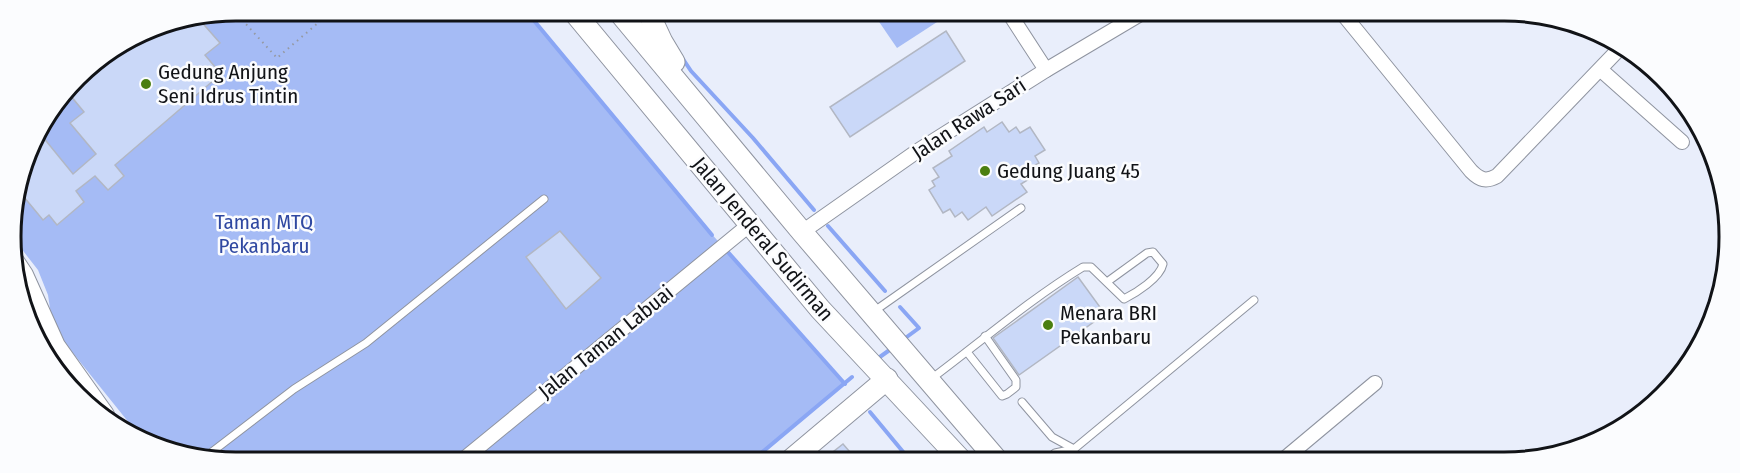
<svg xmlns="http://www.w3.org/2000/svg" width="1740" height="473" font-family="'Fira Sans Condensed',sans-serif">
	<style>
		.green { fill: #a5bbf5 }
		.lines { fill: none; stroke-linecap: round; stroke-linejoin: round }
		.stream { stroke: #8aa6f4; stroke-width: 4 }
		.building { fill: #cad8f8; stroke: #b2b7c3; stroke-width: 1.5 }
		.lane-casing { stroke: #8f94a0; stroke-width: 9 }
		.street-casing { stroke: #8f94a0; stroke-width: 16 }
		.secondary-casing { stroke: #8f94a0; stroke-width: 22 }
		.primary-casing { stroke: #8f94a0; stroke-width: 23 }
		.path { stroke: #9599a2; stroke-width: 2; stroke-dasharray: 1.5 4.5; stroke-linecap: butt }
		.lane { stroke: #fff; stroke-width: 7 }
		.street { stroke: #fff; stroke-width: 14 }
		.secondary { stroke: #fff; stroke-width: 20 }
		.primary { stroke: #fff; stroke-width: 21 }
		.poi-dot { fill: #4b7f11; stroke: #fbfcfe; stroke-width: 2 }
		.labels { text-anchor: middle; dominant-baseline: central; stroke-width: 5; stroke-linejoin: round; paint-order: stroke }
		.poi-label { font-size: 21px; fill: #111317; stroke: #fbfcfe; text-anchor: start }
		.street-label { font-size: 21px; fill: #111317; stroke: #fbfcfe }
		.park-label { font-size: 21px; fill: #2f48a1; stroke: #fbfcfe }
		.rim { fill: none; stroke: #111317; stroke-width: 3 }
	</style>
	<rect width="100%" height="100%" fill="#e9eefb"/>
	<!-- green -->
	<g class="green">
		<polygon points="237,11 526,11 709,231 845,384 754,459 193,458 142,439 64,342 51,315 48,295 38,270 13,238 11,221 34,137 87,67 150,28"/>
		<polygon points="873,13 951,13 897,48"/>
	</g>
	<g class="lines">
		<!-- stream -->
		<g class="stream">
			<polyline points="526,11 712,235"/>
			<polyline points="683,59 691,71 753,138 814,210"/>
			<polyline points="828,226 885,291"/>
			<polyline points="727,251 845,384"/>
			<polyline points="900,307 919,328 904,339"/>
			<polyline points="877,359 891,349"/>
			<polyline points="870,412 909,459"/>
			<polyline points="754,459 852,377"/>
		</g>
	</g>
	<!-- building -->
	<g class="building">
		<polygon points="198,18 220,43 205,55 221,74 115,165 124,176 108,190 95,176 76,191 84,202 57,225 49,215 43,220 19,191 34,137 38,131 73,174 96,154 70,123 84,112 70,95 150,28 178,22 184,28"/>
		<polygon points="946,31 965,61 850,137 830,107"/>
		<polygon points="1002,122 1009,132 1016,127 1020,133 1030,127 1045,150 1035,156 1039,163 1032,167 1037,174 1021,184 1027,192 992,216 986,207 968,220 962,212 955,217 950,209 943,213 929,190 935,186 932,181 939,177 933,168 952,156 949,151 984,127 987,132"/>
		<polygon points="560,231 601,278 566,309 526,257"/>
		<polygon points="1078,277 1105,314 1019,375 993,338"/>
		<polygon points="843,444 856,459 824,459"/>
	</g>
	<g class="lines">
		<defs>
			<g id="lane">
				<polyline points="873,312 1021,208"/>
				<polyline points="967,352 1002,396 1007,394 1016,387 1016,380 985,336"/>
				<path d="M 931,379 C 982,341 1029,300 1083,267 L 1091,267 L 1124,299 C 1136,293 1160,278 1163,264 L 1153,252 L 1147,253 L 1107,282"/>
				<polyline points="1022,402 1052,437 1074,449"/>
				<polyline points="204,458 294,389 366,343 544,199"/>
				<polyline points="934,460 946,450"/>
				<polyline points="1047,460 1055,453 1074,449"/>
				<polyline points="1067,460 1074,449 1254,300"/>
			</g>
			<g id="street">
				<polyline points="1009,13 1046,70"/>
				<path d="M 1343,14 L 1471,171 C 1480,180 1486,182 1497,176 L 1622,46"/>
				<polyline points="1601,70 1682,142"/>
				<polyline points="802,232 916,152 1046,70 1142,13"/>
				<polyline points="464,459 749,225"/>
				<polyline points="1283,460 1375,383"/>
			</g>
			<polyline id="secondary" points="15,263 23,275 55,346 104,415"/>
			<g id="primary">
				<polyline points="574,12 820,309 961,460"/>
				<polyline points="619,12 802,232 997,460"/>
				<polyline points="648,12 662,42 674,62"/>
				<polyline points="792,459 887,379"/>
			</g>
		</defs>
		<!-- lane casing -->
		<use href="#lane" class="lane-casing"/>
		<!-- street casing -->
		<use href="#street" class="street-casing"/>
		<!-- secondary casing -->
		<use href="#secondary" class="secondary-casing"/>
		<!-- primary casing -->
		<use href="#primary" class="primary-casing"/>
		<!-- path -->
		<polyline class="path" points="234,11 277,58 332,11"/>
		<!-- lane -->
		<use href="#lane" class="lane"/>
		<!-- street -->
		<use href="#street" class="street"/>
		<!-- secondary -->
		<use href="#secondary" class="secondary"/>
		<!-- primary -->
		<use href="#primary" class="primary"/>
	</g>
	<!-- markers -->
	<g class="poi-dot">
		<circle cx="146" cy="84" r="6"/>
		<circle cx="985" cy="171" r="6"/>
		<circle cx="1048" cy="325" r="6"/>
	</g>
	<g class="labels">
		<!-- poi labels -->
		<g class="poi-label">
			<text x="158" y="72">Gedung Anjung<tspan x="158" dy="24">Seni Idrus Tintin</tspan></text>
			<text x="997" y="171">Gedung Juang 45</text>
			<text x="1060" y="313">Menara BRI<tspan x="1060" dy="24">Pekanbaru</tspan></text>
		</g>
		<!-- street labels -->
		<g class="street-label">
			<text transform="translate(969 119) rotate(-33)">Jalan Rawa Sari</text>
			<text transform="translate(763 239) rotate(50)">Jalan Jenderal Sudirman</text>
			<text transform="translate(606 342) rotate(-39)">Jalan Taman Labuai</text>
		</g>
		<!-- park labels -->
		<g class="park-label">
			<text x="264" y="222">Taman MTQ<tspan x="264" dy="24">Pekanbaru</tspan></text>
		</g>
	</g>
	<!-- crop -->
	<path d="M0 0H1740V473H0ZM236 21H1504A215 215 0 0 1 1719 236V237A215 215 0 0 1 1504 452H236A215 215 0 0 1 21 237V236A215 215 0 0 1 236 21Z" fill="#fbfcfe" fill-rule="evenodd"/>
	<path class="rim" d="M236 21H1504A215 215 0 0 1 1719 236V237A215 215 0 0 1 1504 452H236A215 215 0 0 1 21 237V236A215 215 0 0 1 236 21Z"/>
</svg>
